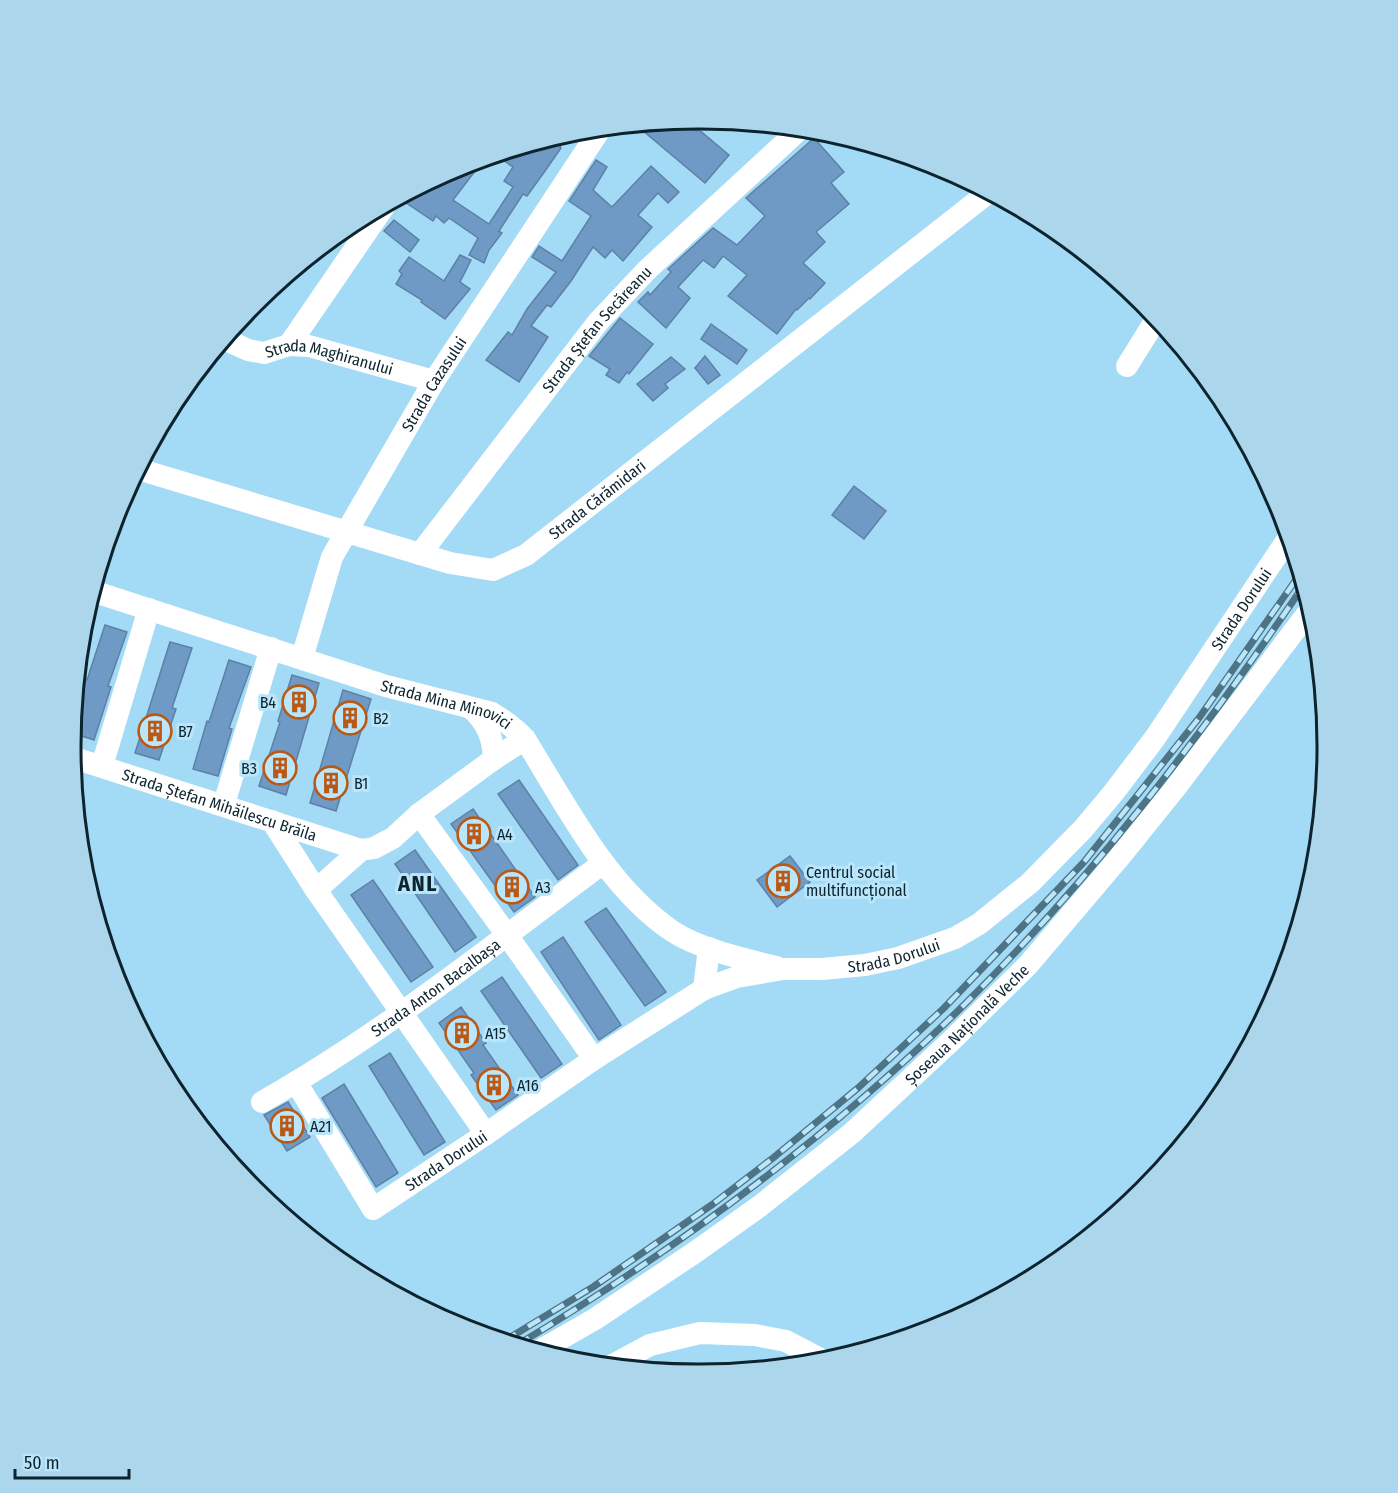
<svg xmlns="http://www.w3.org/2000/svg" width="1398" height="1493" font-family="'Fira Sans Condensed',sans-serif">
	<style>
		.building { fill: #6f9ac6; stroke: #5d81a5; stroke-width: 1.5 }
		.lines { fill: none; stroke-linecap: round; stroke-linejoin: round }
		.minor { stroke: #fff; stroke-width: 22 }
		.rail-casing { stroke: #4d7384; stroke-width: 7 }
		.rail { stroke: #bae6fc; stroke-width: 4.5; stroke-dasharray: 14; stroke-linecap: butt }
		.labels { text-anchor: middle; dominant-baseline: central; stroke-width: 6; stroke-linejoin: round; paint-order: stroke }
		.street-label { font-size: 16px; fill: #0d242e; stroke: #bae6fc }
		.poi-label { font-size: 16px; fill: #0d242e; stroke: #bae6fc; text-anchor: start }
		.district-label { font-size: 22px; font-weight: bold; letter-spacing: 1.5px; fill: #0d242e; stroke: #bae6fc }
		.rim { fill: none; stroke: #0d242e; stroke-width: 3 }
	</style>
	<rect width="100%" height="100%" fill="#a3dbf6"/>
	<!-- building -->
	<g class="building">
		<polygon points="678,120 697,131 698,129 729,155 705,183 635,124"/>
		<polygon points="568,133 560,147 561,148 545,171 527,196 523,194 499,231 502,233 489,250 484,263 469,255 478,238 449,218 444,223 436,216 433,221 399,198 459,166 485,158 453,200 489,224 513,187 504,181 513,167 503,160 510,150"/>
		<polygon points="814,138 844,172 831,183 849,204 816,232 825,242 803,263 825,283 810,299 809,298 797,310 796,309 777,334 728,296 747,275 723,256 714,268 703,260 678,287 690,298 666,328 638,302 648,292 650,295 671,272 668,269 713,228 737,245 765,216 746,198"/>
		<polygon points="596,160 607,167 593,190 612,207 651,166 679,192 668,203 658,193 638,215 652,227 623,261 612,250 605,258 593,247 571,281 551,307 547,305 531,326 548,337 519,382 486,360 508,332 512,335 527,309 556,272 532,257 539,246 562,261 591,216 569,201"/>
		<polygon points="394,220 419,240 410,252 384,231"/>
		<polygon points="460,255 471,260 460,282 470,289 445,319 421,302 422,300 396,284 402,274 399,271 409,257 444,281"/>
		<polygon points="620,318 653,344 629,374 627,372 619,383 606,375 610,369 589,356"/>
		<polygon points="711,324 747,350 737,364 701,339"/>
		<polygon points="705,356 720,375 708,384 695,368"/>
		<polygon points="671,357 685,369 665,384 668,388 653,401 637,384"/>
		<polygon points="854,486 886,511 864,539 832,515"/>
		<polygon points="105,625 127,632 108,686 111,687 94,740 72,733 74,710 84,679 87,680"/>
		<polygon points="170,642 192,648 172,708 176,709 159,760 135,753"/>
		<polygon points="229,660 251,667 229,728 232,729 218,776 193,769 207,721 209,722"/>
		<polygon points="292,675 319,683 286,795 259,786 280,722 278,721"/>
		<polygon points="343,690 371,699 336,811 310,803"/>
		<polygon points="519,780 578,865 558,880 498,794"/>
		<polygon points="473,809 535,897 514,912 451,824"/>
		<polygon points="415,850 476,937 455,952 395,864"/>
		<polygon points="790,856 810,882 777,907 757,880"/>
		<polygon points="373,880 433,967 411,982 351,895"/>
		<polygon points="606,908 666,992 645,1006 585,922"/>
		<polygon points="563,937 621,1025 599,1040 541,952"/>
		<polygon points="502,977 562,1064 541,1078 481,991"/>
		<polygon points="461,1007 486,1043 483,1045 518,1095 496,1110 471,1075 474,1073 439,1023"/>
		<polygon points="390,1053 445,1142 424,1155 369,1066"/>
		<polygon points="344,1084 398,1173 376,1187 322,1098"/>
		<polygon points="288,1102 310,1137 287,1151 264,1115"/>
	</g>
	<g class="lines">
		<!-- minor -->
		<g class="minor">
			<path id="s1" d="M 224,339 L 248,350 L 264,353 L 289,345 L 309,346 L 434,381"/>
			<polyline points="289,345 385,205"/>
			<polyline points="1127,366 1157,318"/>
			<path id="s2" d="M 138,469 L 450,563 L 493,570 L 526,555 L 989,192"/>
			<path id="s3" d="M 420,554 L 598,322 L 647,270 L 801,128"/>
			<path id="s4" d="M 92,591 L 386,686 L 492,713 C 505,721 515,728 525,739 C 566,805 607,887 672,931 C 699,949 744,959 776,967"/>
			<path id="s5" d="M 302,658 L 332,557 L 347,531 L 434,381 L 601,128"/>
			<path d="M 471,708 C 487,723 493,737 494,759"/>
			<path id="s6" d="M 71,757 L 361,850"/>
			<polyline points="102,766 149,609"/>
			<polyline points="224,804 271,648"/>
			<polyline points="419,814 507,935 594,1059"/>
			<polyline points="272,821 316,890 486,1134"/>
			<polyline points="316,890 361,850 374,848 393,838 419,814 494,759 525,739"/>
			<polyline points="704,989 709,948"/>
			<path id="s7" d="M 296,1082 L 373,1209 L 486,1134 L 594,1059 L 704,989 L 737,977 L 783,969 L 822,969 L 865,965 L 898,958 L 955,938 L 979,924 L 1030,883 L 1083,829 L 1114,792 L 1155,738 L 1289,537"/>
			<path id="s8" d="M 262,1102 C 382,1034 492,946 603,863"/>
			<path id="s9" d="M 539,1351 L 595,1319 L 694,1253 L 760,1206 L 852,1133 L 950,1042 L 1028,965 L 1118,859 L 1176,787 L 1311,609"/>
			<polyline points="611,1366 650,1345 700,1333 755,1335 786,1341 826,1362"/>
		</g>
		<defs>
			<g id="rail">
				<polyline points="504,1341 593,1287 713,1204 773,1158 858,1088 944,1008 1084,862 1199,718 1300,574"/>
				<path d="M 517,1345 C 679,1248 831,1136 966,1003 C 1094,876 1203,734 1304,585"/>
			</g>
		</defs>
		<!-- rail casing -->
		<use href="#rail" class="rail-casing"/>
		<!-- rail -->
		<use href="#rail" class="rail"/>
	</g>
	<!-- icons -->
	<defs>
		<symbol id="building-ring" viewBox="-11 -11 22 22"><circle r="9.5" fill="#bae6fc" stroke="#b95915" stroke-width="1.5"/><path d="M-4-6H4V6H1V3H-1V6H-4ZM-2.5-4.3h1.7v1.8h-1.7ZM.8-4.3h1.7v1.8H.8ZM-2.5-1h1.7V.8h-1.7ZM.8-1h1.7V.8H.8Z" fill="#b95915"/></symbol>
	</defs>
	<g fill-rule="evenodd">
		<use href="#building-ring" x="280" y="683" width="38" height="38"/>
		<use href="#building-ring" x="331" y="699" width="38" height="38"/>
		<use href="#building-ring" x="136" y="712" width="38" height="38"/>
		<use href="#building-ring" x="261" y="749" width="38" height="38"/>
		<use href="#building-ring" x="312" y="764" width="38" height="38"/>
		<use href="#building-ring" x="455" y="815" width="38" height="38"/>
		<use href="#building-ring" x="764" y="862" width="38" height="38"/>
		<use href="#building-ring" x="493" y="868" width="38" height="38"/>
		<use href="#building-ring" x="443" y="1014" width="38" height="38"/>
		<use href="#building-ring" x="475" y="1066" width="38" height="38"/>
		<use href="#building-ring" x="268" y="1107" width="38" height="38"/>
	</g>
	<g class="labels">
		<!-- street labels -->
		<g class="street-label">
			<text stroke="none"><textPath href="#s3" startOffset="286">Strada Ștefan Secăreanu</textPath></text>
			<text stroke="none"><textPath href="#s1" startOffset="110">Strada Maghiranului</textPath></text>
			<text stroke="none"><textPath href="#s5" startOffset="306">Strada Cazasului</textPath></text>
			<text stroke="none"><textPath href="#s2" startOffset="496">Strada Cărămidari</textPath></text>
			<text stroke="none"><textPath href="#s7" startOffset="1244">Strada Dorului</textPath></text>
			<text stroke="none"><textPath href="#s4" startOffset="372">Strada Mina Minovici</textPath></text>
			<text stroke="none"><textPath href="#s6" startOffset="156">Strada Ștefan Mihăilescu Brăila</textPath></text>
			<text stroke="none"><textPath href="#s7" startOffset="740">Strada Dorului</textPath></text>
			<text stroke="none"><textPath href="#s8" startOffset="208">Strada Anton Bacalbașa</textPath></text>
			<text stroke="none"><textPath href="#s9" startOffset="540">Șoseaua Națională Veche</textPath></text>
			<text stroke="none"><textPath href="#s7" startOffset="236">Strada Dorului</textPath></text>
		</g>
		<!-- poi labels -->
		<g class="poi-label">
			<text x="276" y="702" text-anchor="end">B4</text>
			<text x="373" y="718">B2</text>
			<text x="178" y="731">B7</text>
			<text x="257" y="768" text-anchor="end">B3</text>
			<text x="354" y="783">B1</text>
			<text x="497" y="834">A4</text>
			<text x="806" y="872">Centrul social<tspan x="806" dy="18">multifuncțional</tspan></text>
			<text x="535" y="887">A3</text>
			<text x="485" y="1033">A15</text>
			<text x="517" y="1085">A16</text>
			<text x="310" y="1126">A21</text>
		</g>
		<!-- district labels -->
		<g class="district-label">
			<text x="418" y="883">ANL</text>
		</g>
	</g>
	<!-- crop -->
	<path d="M0 0H1398V1493H0ZM698 129H700A617 617 0 0 1 1317 746V747A617 617 0 0 1 700 1364H698A617 617 0 0 1 81 747V746A617 617 0 0 1 698 129Z" fill="#acd6ec" fill-rule="evenodd"/>
	<path class="rim" d="M698 129H700A617 617 0 0 1 1317 746V747A617 617 0 0 1 700 1364H698A617 617 0 0 1 81 747V746A617 617 0 0 1 698 129Z"/>
	<!-- scale -->
	<path d="M15 1469v9h114v-9" fill="none" stroke="#0d242e" stroke-width="3"/>
	<text x="24" y="1469" font-size="18" fill="#0d242e" stroke="#bae6fc" stroke-width="4.5" paint-order="stroke">50 m</text>
</svg>
